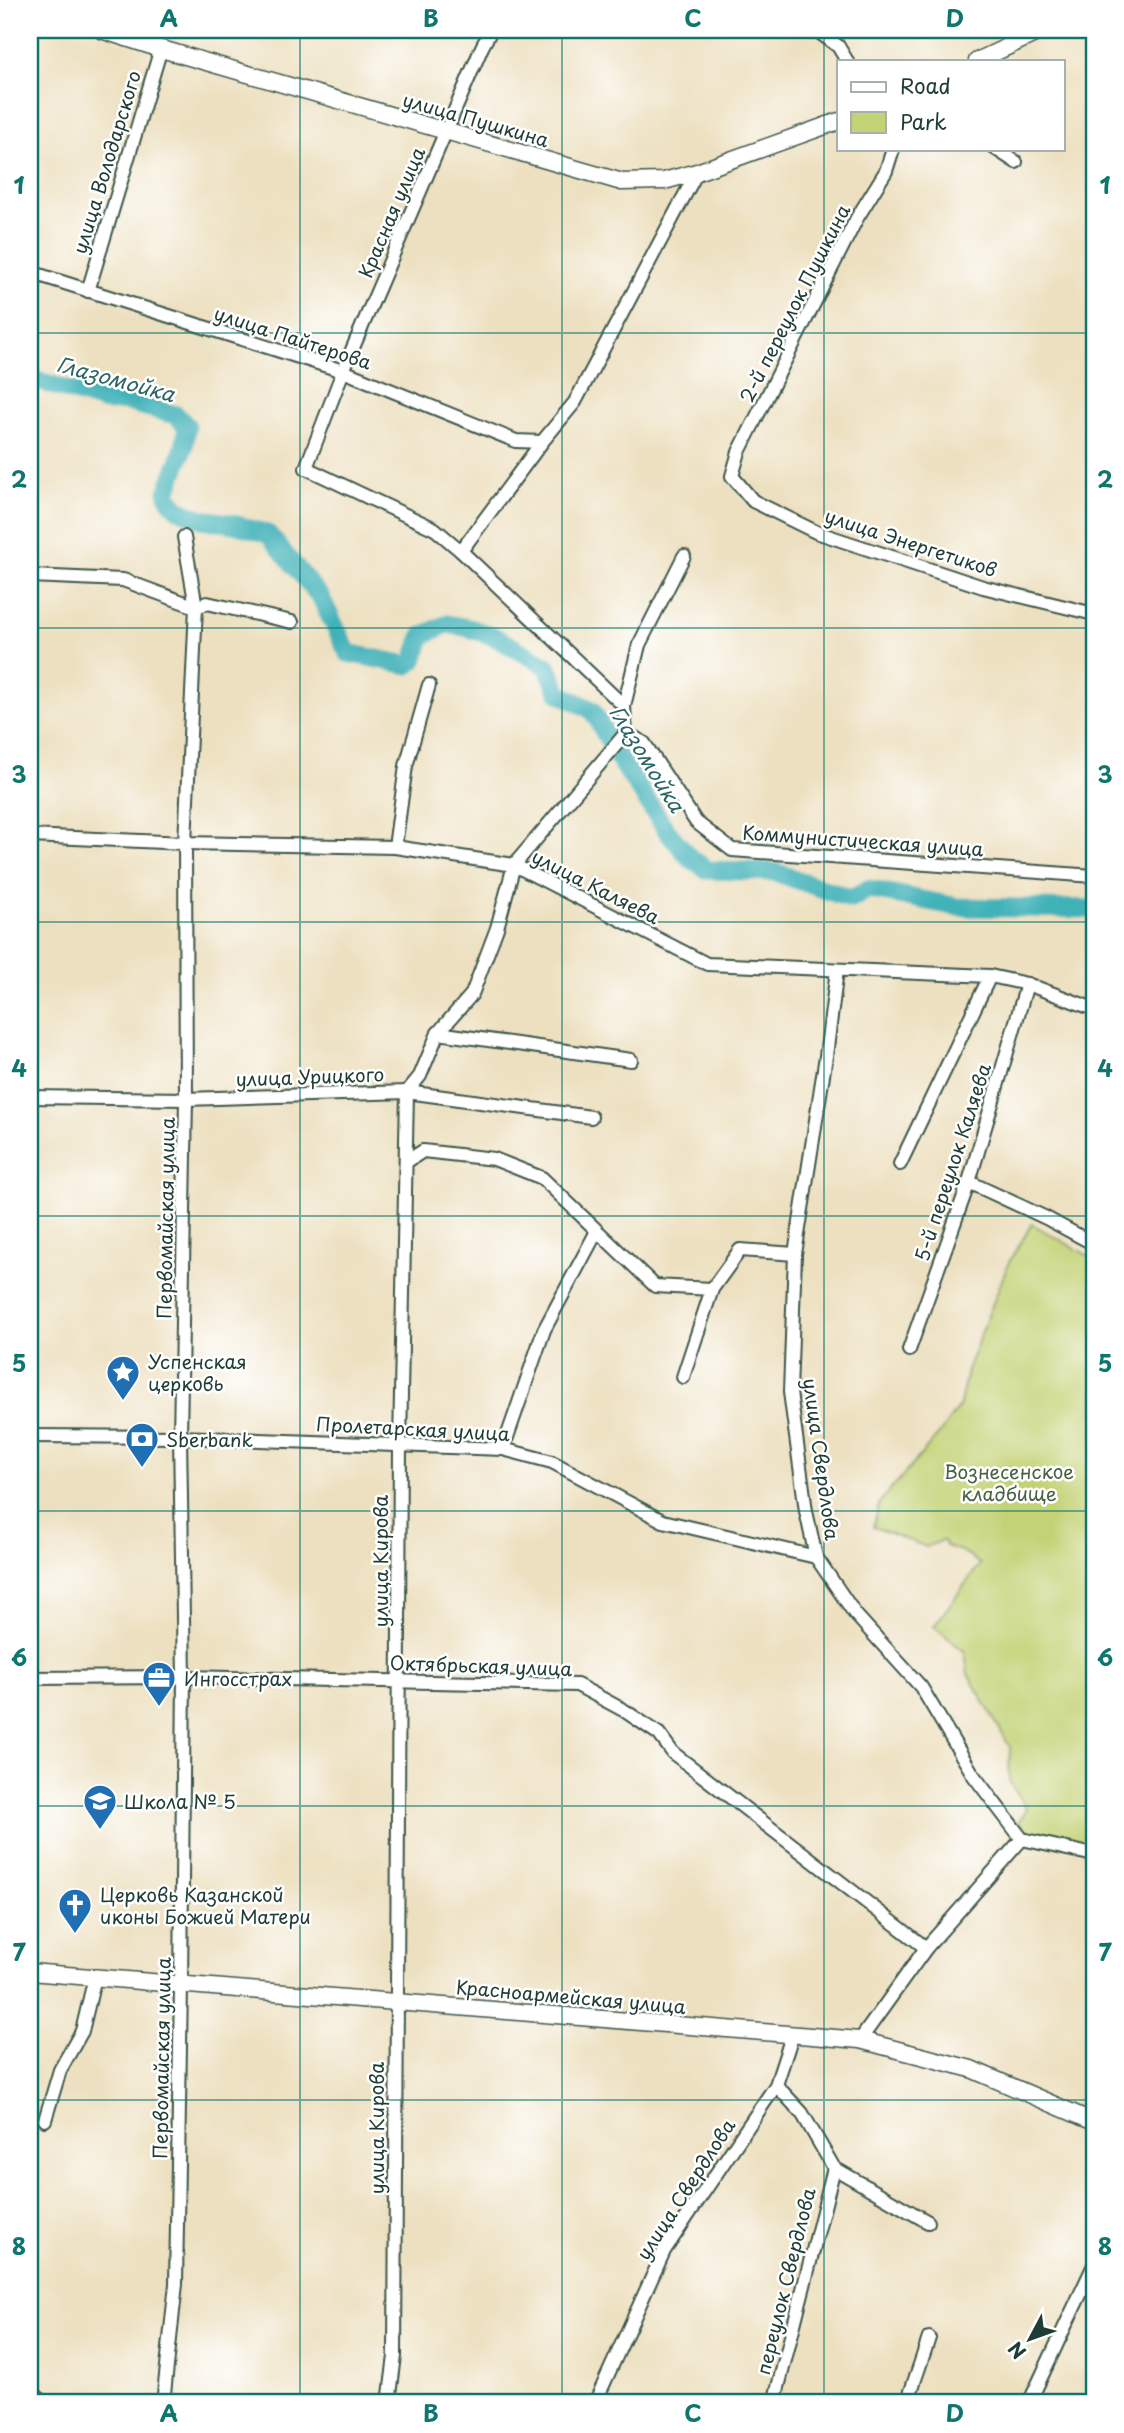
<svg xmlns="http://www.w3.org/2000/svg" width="1124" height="2433" font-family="'Playpen Sans',sans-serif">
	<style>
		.green { fill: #c3d275; stroke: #718854; stroke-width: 2 }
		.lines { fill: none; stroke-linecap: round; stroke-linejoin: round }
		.river { stroke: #42b2b9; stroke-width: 19 }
		.minor-casing { stroke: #3e5549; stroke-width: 16 }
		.secondary-casing { stroke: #3e5549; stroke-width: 19 }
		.minor { stroke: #fff; stroke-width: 12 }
		.secondary { stroke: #fff; stroke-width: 16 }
		.grid { fill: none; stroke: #0f766e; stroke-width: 2; stroke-opacity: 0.55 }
		.labels { text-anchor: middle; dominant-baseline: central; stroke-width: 5; stroke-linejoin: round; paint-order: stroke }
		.street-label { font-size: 19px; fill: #1f3d34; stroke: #fff }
		.poi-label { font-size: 19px; fill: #1f3d34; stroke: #fff; text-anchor: start }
		.park-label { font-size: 19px; fill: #486244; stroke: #fff }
		.water-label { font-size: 21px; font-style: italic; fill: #2b6663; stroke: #fff }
		.neatline { fill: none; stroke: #0f766e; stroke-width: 2.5 }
		.grid-label { font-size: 23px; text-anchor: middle; font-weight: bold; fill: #0f766e }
	</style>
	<rect width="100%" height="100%" fill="#fff"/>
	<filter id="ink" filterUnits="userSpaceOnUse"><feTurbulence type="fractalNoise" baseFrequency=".0143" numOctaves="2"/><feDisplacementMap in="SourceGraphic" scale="14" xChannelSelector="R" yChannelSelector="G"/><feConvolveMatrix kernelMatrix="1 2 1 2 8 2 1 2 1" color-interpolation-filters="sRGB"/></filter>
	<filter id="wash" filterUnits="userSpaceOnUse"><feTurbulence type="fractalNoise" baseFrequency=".00686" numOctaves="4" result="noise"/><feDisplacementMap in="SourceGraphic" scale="28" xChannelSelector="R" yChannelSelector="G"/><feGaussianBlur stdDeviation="1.57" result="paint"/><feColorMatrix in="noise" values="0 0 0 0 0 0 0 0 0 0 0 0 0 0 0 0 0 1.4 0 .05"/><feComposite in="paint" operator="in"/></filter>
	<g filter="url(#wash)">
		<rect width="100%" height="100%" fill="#ede0c0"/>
		<!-- green -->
		<polygon class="green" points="1032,1224 1094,1259 1094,1850 1037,1838 1018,1822 1027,1809 1009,1781 1010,1747 968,1674 965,1652 934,1626 980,1564 961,1551 946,1546 943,1540 926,1547 873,1527 880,1502 939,1434 960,1405 967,1370 1009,1262"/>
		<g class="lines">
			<!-- river -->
			<polyline class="river" points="30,378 106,402 124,401 176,415 187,426 184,447 167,492 170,500 178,509 202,519 234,524 268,534 321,598 348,653 408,665 414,660 422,636 447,624 469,628 493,636 547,666 559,693 592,710 618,757 667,831 690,858 708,870 775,872 852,899 868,889 958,907 1094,909"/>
		</g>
	</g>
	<g filter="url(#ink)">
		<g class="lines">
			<defs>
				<g id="minor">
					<polyline points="491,30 482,47 343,371 306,468 435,529 461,551 624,706 626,733 644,743 696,822 732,850 1094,876"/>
					<polyline points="816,30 838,46 847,61"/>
					<polyline points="893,149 886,171 857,218 739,452 732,476 753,501 816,532 983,587 1094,614"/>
					<polyline points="996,149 1016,162"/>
					<polyline points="30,272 343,371 516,441 542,442"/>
					<polyline points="88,291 159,55 151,46 158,30"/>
					<polyline points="461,551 542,442 575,402 697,172"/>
					<polyline points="30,576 123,580 196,607 207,603 292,622"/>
					<polyline points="624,706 639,645 684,556"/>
					<polyline points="30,836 185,843 395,847 514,865 707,964 990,976 1027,984 1094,1009"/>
					<polyline points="395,847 406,766 429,685"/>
					<polyline points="837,970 826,1056 795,1254 790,1392 806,1511 816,1557 855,1614 921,1687 974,1776 1022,1839"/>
					<polyline points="438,1033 631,1060"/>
					<polyline points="30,1097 186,1099 407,1092 591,1117"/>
					<polyline points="406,1162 423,1151 494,1159 542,1178 655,1286 712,1289 740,1250 795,1254"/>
					<polyline points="900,1164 990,976"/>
					<polyline points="969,1182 1046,1218 1094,1244"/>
					<polyline points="909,1350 969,1182 1027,984"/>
					<polyline points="683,1377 712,1289"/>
					<polyline points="30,1436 180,1437 503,1449 552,1462 663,1521 816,1557"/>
					<polyline points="503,1449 544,1330 597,1231"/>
					<polyline points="30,1678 184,1677 577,1685 625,1711 659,1734 673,1753 926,1948"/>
					<polyline points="1022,1839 1094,1855"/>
					<polyline points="860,2040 926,1948 1022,1839"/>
					<polyline points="45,2120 60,2070 82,2031 95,1977"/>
					<polyline points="834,2168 928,2222"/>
					<polyline points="30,2391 45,2403"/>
					<polyline points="163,2403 176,2284 181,1986 184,1677 180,1437 186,1099 185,843 196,607 184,537"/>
					<polyline points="389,2403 395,2356 400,1444 407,1092 420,1076 438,1033 472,994 497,928 514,865 626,733"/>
					<polyline points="595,2403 664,2251 776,2085 792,2036"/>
					<polyline points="774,2403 834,2168 802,2113 776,2085"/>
					<polyline points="907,2403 929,2338"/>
					<polyline points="1029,2403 1094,2265"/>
				</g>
				<g id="secondary">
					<polyline points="101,30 151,46 622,182 664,181 697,172 839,121"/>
					<polyline points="977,61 1043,30"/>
					<polyline points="30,1972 860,2040 971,2069 1094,2122"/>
				</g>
			</defs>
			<!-- minor casing -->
			<use href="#minor" class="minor-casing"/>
			<!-- secondary casing -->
			<use href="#secondary" class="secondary-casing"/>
			<!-- minor -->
			<use href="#minor" class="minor"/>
			<!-- secondary -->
			<use href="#secondary" class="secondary"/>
		</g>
	</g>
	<!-- grid -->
	<path class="grid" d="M 300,30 L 300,2403M 562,30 L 562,2403M 824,30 L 824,2403M 30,333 L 1094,333M 30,628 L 1094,628M 30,922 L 1094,922M 30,1216 L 1094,1216M 30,1511 L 1094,1511M 30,1806 L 1094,1806M 30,2100 L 1094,2100"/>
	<!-- icons -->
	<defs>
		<symbol id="sight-pin" viewBox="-11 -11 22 30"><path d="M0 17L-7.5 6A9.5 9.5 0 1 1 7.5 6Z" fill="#1f6fb2" stroke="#fff"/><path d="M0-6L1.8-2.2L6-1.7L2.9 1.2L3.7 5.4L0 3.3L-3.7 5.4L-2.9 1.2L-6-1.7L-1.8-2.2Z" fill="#fff"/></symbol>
		<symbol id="bank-pin" viewBox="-11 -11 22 30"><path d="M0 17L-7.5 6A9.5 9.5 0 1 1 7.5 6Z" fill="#1f6fb2" stroke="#fff"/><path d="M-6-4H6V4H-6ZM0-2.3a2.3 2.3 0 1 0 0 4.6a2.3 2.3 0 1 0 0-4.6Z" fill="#fff"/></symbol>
		<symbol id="office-pin" viewBox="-11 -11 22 30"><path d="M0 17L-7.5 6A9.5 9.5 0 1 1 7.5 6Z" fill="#1f6fb2" stroke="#fff"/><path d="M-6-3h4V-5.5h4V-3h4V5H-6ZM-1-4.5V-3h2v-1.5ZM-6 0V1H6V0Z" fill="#fff"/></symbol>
		<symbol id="school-pin" viewBox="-11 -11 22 30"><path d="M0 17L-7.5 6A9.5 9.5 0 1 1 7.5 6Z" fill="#1f6fb2" stroke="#fff"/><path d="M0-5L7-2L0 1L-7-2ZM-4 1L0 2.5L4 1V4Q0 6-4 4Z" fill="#fff"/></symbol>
		<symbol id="church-pin" viewBox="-11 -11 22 30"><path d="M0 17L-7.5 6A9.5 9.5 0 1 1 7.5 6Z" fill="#1f6fb2" stroke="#fff"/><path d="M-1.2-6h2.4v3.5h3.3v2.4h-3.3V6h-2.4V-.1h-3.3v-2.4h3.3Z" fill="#fff"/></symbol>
	</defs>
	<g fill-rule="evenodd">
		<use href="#sight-pin" x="104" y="1353" width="38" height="52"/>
		<use href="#bank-pin" x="123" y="1420" width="38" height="52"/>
		<use href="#office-pin" x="140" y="1659" width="38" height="52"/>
		<use href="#school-pin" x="81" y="1782" width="38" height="52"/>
		<use href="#church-pin" x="56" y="1886" width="38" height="52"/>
	</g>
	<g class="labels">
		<!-- street labels -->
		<g class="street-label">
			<text transform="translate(476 119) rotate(16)">улица Пушкина</text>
			<text transform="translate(106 162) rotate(-73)">улица Володарского</text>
			<text transform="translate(391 212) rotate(-67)">Красная улица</text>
			<text transform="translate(794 303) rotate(-63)">2-й переулок Пушкина</text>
			<text transform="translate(293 337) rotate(18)">улица Пайтерова</text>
			<text transform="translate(911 542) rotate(18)">улица Энергетиков</text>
			<text transform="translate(863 840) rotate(4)">Коммунистическая улица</text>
			<text transform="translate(596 886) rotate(27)">улица Каляева</text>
			<text transform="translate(310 1076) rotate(-2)">улица Урицкого</text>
			<text transform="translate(952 1162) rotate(-72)">5-й переулок Каляева</text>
			<text transform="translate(165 1218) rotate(-89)">Первомайская улица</text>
			<text transform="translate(413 1428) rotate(3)">Пролетарская улица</text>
			<text transform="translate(822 1459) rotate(82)">улица Свердлова</text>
			<text transform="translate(380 1561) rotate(-90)">улица Кирова</text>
			<text transform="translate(481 1665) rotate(2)">Октябрьская улица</text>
			<text transform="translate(571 1996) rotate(5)">Красноармейская улица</text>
			<text transform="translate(161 2058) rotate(-89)">Первомайская улица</text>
			<text transform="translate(376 2128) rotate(-90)">улица Кирова</text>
			<text transform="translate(685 2189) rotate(-57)">улица Свердлова</text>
			<text transform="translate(785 2281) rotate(-76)">переулок Свердлова</text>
		</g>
		<!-- poi labels -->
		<g class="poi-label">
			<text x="148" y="1361">Успенская<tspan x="148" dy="22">церковь</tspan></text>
			<text x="166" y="1439">Sberbank</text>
			<text x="184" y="1678">Ингосстрах</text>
			<text x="124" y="1801">Школа № 5</text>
			<text x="100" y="1894">Церковь Казанской<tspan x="100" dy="22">иконы Божией Матери</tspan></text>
		</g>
		<!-- park labels -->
		<g class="park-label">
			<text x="1009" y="1471">Вознесенское<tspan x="1009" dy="22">кладбище</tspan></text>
		</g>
		<!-- water labels -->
		<g class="water-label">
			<text transform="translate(116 378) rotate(15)">Глазомойка</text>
			<text transform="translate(648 758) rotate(58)">Глазомойка</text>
		</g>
	</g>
	<!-- margin -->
	<rect width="1124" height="2433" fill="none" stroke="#fff" stroke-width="77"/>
	<!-- legend -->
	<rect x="837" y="60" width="228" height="91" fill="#ffffff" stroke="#a5b1ae" stroke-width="2"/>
	<rect x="851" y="82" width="35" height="10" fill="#ffffff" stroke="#a5b1ae" stroke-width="2"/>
	<text x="900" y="94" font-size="21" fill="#1f3d34">Road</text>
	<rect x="851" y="112" width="35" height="21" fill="#c3d275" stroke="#a5b1ae" stroke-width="2"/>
	<text x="900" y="130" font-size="21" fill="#1f3d34">Park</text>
	<!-- north arrow -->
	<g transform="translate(1030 2339) rotate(229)" stroke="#ffffff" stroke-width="5" paint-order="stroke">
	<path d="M0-5L12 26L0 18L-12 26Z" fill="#1f3d34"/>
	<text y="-10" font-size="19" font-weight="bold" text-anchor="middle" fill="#1f3d34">N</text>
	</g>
	<rect x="38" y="38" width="1048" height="2356" class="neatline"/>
	<g class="grid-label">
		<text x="169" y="27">A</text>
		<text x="431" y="27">B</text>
		<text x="693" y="27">C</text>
		<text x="955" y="27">D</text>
		<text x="19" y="194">1</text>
		<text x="1105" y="194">1</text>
		<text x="19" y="488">2</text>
		<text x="1105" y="488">2</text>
		<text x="19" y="783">3</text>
		<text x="1105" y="783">3</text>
		<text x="19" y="1077">4</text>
		<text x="1105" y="1077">4</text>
		<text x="19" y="1372">5</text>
		<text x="1105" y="1372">5</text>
		<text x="19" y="1666">6</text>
		<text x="1105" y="1666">6</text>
		<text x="19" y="1961">7</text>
		<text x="1105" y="1961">7</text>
		<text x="19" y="2255">8</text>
		<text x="1105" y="2255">8</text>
		<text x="169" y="2422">A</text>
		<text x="431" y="2422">B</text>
		<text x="693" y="2422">C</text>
		<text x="955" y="2422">D</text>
	</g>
</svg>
